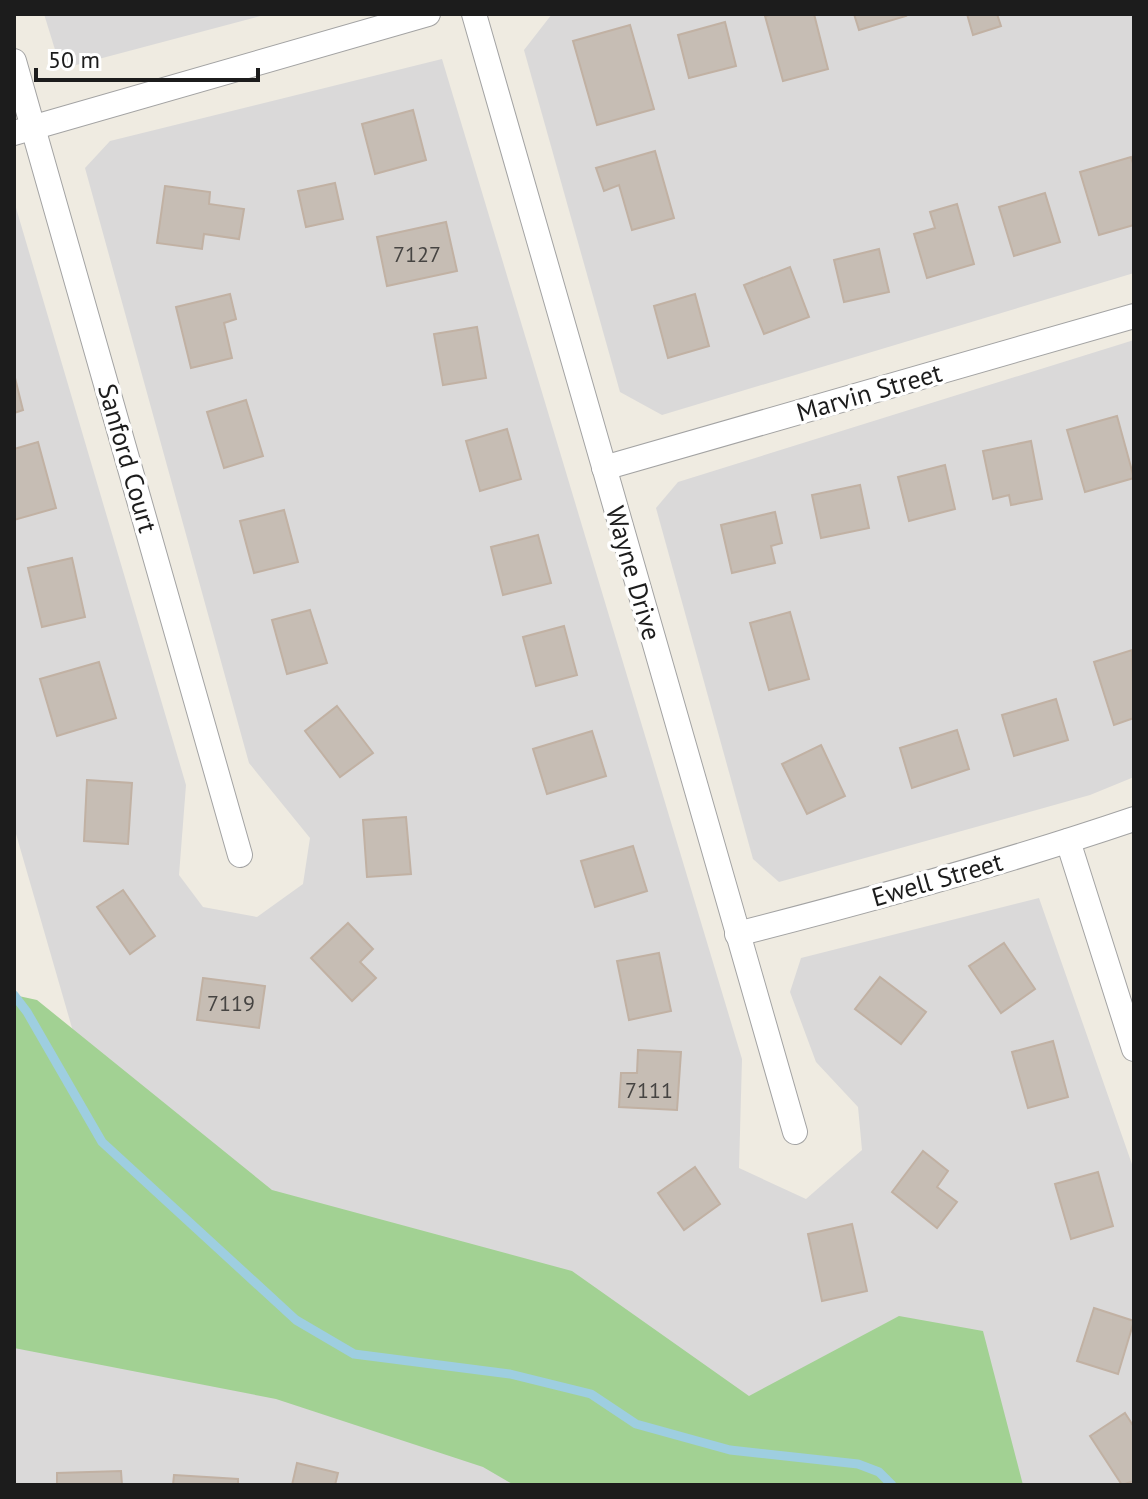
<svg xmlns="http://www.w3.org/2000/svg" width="1148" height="1499" font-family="'PT Sans',sans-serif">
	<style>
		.residential { fill: #dad9d9 }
		.forest { fill: #a2d193 }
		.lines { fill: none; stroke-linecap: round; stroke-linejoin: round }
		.stream { stroke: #9ecee0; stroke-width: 9 }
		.building { fill: #c6bdb4; stroke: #c1b1a3; stroke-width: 2 }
		.minor-casing { stroke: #a3a3a3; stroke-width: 26 }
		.minor { stroke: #fff; stroke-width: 24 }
		.labels { text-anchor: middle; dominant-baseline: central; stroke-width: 7; stroke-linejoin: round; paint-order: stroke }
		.number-label { font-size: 22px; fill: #464442 }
		.street-label { font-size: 26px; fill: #1c1c1c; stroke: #fff }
	</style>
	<rect width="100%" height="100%" fill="#efebe1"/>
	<!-- residential -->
	<g class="residential">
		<polygon points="44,14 268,14 61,69"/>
		<polygon points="552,14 1134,14 1134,273 662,415 620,392 524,50"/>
		<polygon points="442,59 742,1059 739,1168 806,1199 862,1150 858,1107 816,1062 790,992 801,958 1039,898 1134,1170 1134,1485 14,1485 14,1099 85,1073 14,827 14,201 186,785 179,875 203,907 257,917 303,884 310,838 249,763 85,168 110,141"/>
		<polygon points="1134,340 1134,777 1090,795 779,882 753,859 656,508 678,482"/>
	</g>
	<!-- forest -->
	<polygon class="forest" points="14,995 37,1000 272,1190 572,1271 749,1396 899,1316 983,1331 1023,1485 514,1485 483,1467 276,1399 14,1348"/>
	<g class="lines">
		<!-- stream -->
		<polyline class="stream" points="14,995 27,1012 102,1142 296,1320 354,1354 510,1374 591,1394 636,1424 730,1450 858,1464 879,1472 892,1485"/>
	</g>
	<!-- building -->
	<g class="building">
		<polygon points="774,14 814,14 828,69 783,81 765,16"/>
		<polygon points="854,14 905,14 906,16 859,30"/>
		<polygon points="967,14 997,14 1001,26 973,35"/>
		<polygon points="725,22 736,66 689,78 678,35"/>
		<polygon points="630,25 654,109 597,125 573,41"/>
		<polygon points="413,110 426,160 375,174 362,124"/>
		<polygon points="655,151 674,218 632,230 619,185 604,191 596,168"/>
		<polygon points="1131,157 1134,167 1134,225 1099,235 1080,172"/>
		<polygon points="335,183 343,219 306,227 298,191"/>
		<polygon points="165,186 210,192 209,204 244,209 239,239 204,234 202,249 157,243"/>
		<polygon points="1045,193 1060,242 1014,256 999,207"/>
		<polygon points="957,204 974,264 927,278 914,234 935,228 930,212"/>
		<polygon points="446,222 457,271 387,286 377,237"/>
		<polygon points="879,249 889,292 844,302 834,260"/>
		<polygon points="790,267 809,317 764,334 744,285"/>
		<polygon points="230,294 236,319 224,323 232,358 191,368 176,307"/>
		<polygon points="695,294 709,346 668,358 654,306"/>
		<polygon points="477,327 486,378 443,385 434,334"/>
		<polygon points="14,374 23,410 14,413"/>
		<polygon points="246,400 263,456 224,468 207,412"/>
		<polygon points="1117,416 1134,478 1085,492 1067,430"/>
		<polygon points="507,429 521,479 480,491 466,441"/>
		<polygon points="1031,441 1042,499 1011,505 1009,495 993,499 983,451"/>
		<polygon points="38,442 56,508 14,520 14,449"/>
		<polygon points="945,465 955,509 909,521 898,477"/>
		<polygon points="860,485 869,528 821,538 812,495"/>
		<polygon points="284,510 298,562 254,573 240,521"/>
		<polygon points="775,512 782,543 771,546 775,563 732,573 721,525"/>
		<polygon points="538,535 551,583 503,595 491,547"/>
		<polygon points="72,558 85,617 42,627 28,568"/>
		<polygon points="310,610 327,663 287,674 272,620"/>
		<polygon points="790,612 809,679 769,690 750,623"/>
		<polygon points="564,626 577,675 536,686 523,637"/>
		<polygon points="1132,650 1134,718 1114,725 1094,662"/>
		<polygon points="99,662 116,718 57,736 40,679"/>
		<polygon points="1056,699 1068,740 1014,756 1002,715"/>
		<polygon points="337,706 373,753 340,777 305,731"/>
		<polygon points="957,730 969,769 912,788 900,748"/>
		<polygon points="592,731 606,776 547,794 533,749"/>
		<polygon points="821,745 845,796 807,814 782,764"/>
		<polygon points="87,780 132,783 128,844 84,841"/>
		<polygon points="406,817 411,874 367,877 363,820"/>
		<polygon points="633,846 647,891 595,907 581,861"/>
		<polygon points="123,890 155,936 130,954 97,907"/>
		<polygon points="348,923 373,949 360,962 376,978 352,1001 311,958"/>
		<polygon points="1004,943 1035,989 1001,1013 969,966"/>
		<polygon points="659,953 671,1011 629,1020 617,961"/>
		<polygon points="880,977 926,1012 901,1044 855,1009"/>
		<polygon points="203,978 265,986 259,1028 197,1020"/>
		<polygon points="1053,1041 1068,1097 1028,1108 1012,1052"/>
		<polygon points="638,1050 681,1052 677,1110 619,1107 621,1073 637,1073"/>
		<polygon points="923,1151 948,1171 937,1187 957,1202 937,1228 892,1192"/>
		<polygon points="695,1167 720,1204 684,1230 658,1193"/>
		<polygon points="1098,1172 1113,1226 1071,1239 1055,1184"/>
		<polygon points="852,1224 867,1291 822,1301 808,1234"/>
		<polygon points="1094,1308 1134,1321 1118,1374 1077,1361"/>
		<polygon points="1125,1413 1134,1427 1134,1481 1122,1485 1090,1436"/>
		<polygon points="297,1463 338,1473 335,1485 292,1485"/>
		<polygon points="121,1471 122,1485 57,1485 57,1473"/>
		<polygon points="174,1475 238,1479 238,1485 173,1485"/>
	</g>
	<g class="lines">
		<defs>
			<g id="minor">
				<polyline points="474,14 795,1132"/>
				<polyline points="14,61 240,855"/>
				<polyline points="14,133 428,14"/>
				<polyline points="604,468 1134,316"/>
				<polyline points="1068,841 1134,1049"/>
				<path d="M 737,934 C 871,900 1004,863 1134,819"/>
			</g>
		</defs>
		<!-- minor casing -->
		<use href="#minor" class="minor-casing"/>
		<!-- minor -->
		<use href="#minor" class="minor"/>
	</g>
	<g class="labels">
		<!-- number labels -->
		<g class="number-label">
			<text x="417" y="254">7127</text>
			<text x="231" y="1003">7119</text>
			<text x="649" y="1090">7111</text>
		</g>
		<!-- street labels -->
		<g class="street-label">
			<text transform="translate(869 392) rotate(-16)">Marvin Street</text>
			<text transform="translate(128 458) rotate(74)">Sanford Court</text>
			<text transform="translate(634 573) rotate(74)">Wayne Drive</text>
			<text transform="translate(937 879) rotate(-16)">Ewell Street</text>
		</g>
	</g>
	<!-- border -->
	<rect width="1148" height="1499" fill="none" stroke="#1c1c1c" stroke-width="32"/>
	<!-- scale -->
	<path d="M36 68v12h222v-12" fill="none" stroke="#1c1c1c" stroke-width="4"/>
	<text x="48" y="68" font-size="24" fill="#1c1c1c" stroke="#ffffff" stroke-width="6" paint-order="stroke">50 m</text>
</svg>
